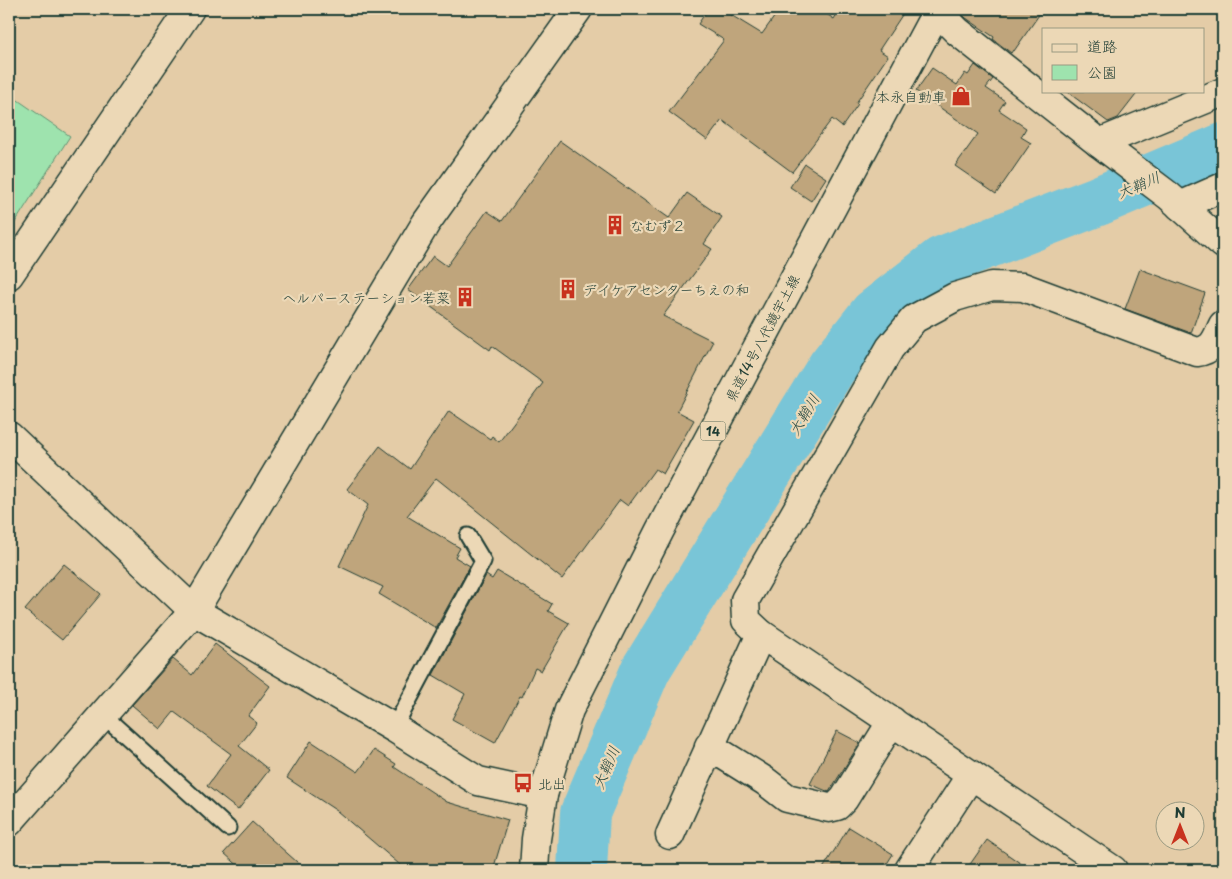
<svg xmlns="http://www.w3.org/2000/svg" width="1232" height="879" font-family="'Playpen Sans','Klee One',sans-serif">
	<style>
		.green { fill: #9ee3ae; stroke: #5e9071 }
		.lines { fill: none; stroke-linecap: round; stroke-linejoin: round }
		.river { stroke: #79c5d7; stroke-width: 50 }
		.building { fill: #bfa57c; stroke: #1f3d34 }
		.service-casing { stroke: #1f3d34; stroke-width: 19 }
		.minor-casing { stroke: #1f3d34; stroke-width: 31 }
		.primary-casing { stroke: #1f3d34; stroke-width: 31 }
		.service { stroke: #ecd8b6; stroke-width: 15 }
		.minor { stroke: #ecd8b6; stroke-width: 28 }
		.primary { stroke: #ecd8b6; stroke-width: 28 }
		.labels { text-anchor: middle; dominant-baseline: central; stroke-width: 4.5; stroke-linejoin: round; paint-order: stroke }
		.shield { fill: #ecd8b6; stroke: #5c6c5b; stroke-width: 1 }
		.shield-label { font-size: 12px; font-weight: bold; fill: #1f3d34 }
		.poi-label { font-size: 14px; fill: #1f3d34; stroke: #ecd8b6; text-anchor: start }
		.street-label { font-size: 14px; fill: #1f3d34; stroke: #ecd8b6 }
		.water-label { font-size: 15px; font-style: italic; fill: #284b44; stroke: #ecd8b6 }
	</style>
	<rect width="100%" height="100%" fill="#e4cca7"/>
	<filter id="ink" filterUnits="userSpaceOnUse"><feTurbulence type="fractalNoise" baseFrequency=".02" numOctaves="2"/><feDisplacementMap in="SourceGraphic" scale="10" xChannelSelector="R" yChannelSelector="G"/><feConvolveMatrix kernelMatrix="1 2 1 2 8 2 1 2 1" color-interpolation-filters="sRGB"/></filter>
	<g filter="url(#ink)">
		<!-- green -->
		<polygon class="green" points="9,94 70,136 9,232"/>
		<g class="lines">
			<!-- river -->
			<polyline class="river" points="582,870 585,813 646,669 832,367 874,314 942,261 1098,201 1223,148"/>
		</g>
		<!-- building -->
		<g class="building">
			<polygon points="708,9 721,9 762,34 780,9 819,9 834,19 840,9 906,9 879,50 888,56 856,103 858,104 842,127 832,119 792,172 722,120 707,140 669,112 724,40 698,24"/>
			<polygon points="957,9 1043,9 1014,51 1013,50 1011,53 993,39 994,37 966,18"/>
			<polygon points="975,65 993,79 986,88 1005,101 999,110 1026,128 1021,137 1031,143 996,194 955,166 978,134 916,91 932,68 957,85 965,73 968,75"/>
			<polygon points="1066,91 1139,91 1118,118 1108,122"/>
			<polygon points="560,141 669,218 687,193 722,217 704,244 712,249 663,316 713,341 677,411 694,420 663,474 655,469 628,506 620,500 562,579 436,478 407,516 460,548 455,557 470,566 436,628 379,594 383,587 339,566 368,505 347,489 380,446 410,469 449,411 490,439 492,436 499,442 543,383 492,346 490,350 408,290 433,256 447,266 487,211 502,221"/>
			<polygon points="805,164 826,178 811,201 790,187"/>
			<polygon points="1140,269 1205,293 1191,333 1125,309"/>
			<polygon points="64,564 101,594 62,640 25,610"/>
			<polygon points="497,571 552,604 548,611 569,623 541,671 535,668 522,697 520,696 495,743 452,719 465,694 433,675 486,575 492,579"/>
			<polygon points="215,644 270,686 248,716 257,723 239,746 269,770 238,810 207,786 231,754 174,712 160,729 132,705 173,659 192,675"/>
			<polygon points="837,731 860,743 829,792 810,784"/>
			<polygon points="311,741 358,772 374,750 396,764 394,767 447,802 508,820 493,870 406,870 337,811 287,778"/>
			<polygon points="252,822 306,870 243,870 224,853"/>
			<polygon points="849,827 893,854 883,870 822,870"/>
			<polygon points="987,840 1030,870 966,870"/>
		</g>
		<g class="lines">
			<defs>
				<g id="service">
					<polyline points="103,715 228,828"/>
					<polyline points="394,728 483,561 468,536"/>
				</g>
				<g id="minor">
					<polyline points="935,9 957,31 1099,143 1169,196 1223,244"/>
					<polyline points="1099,143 1223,92"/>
					<polyline points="1180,206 1223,187"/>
					<polyline points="9,275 190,9"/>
					<polyline points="9,436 194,611 394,728 478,781 543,795"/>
					<polyline points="709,746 765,781 787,798 829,808 837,806 844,799 892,721"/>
					<polyline points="9,822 194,611 426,223 578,9"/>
					<polyline points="670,835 761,634"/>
					<polyline points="909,870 971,775"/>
					<path d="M 1113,870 L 761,634 L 746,620 L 745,600 L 890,348 L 914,319 L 955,297 L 992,286 L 1023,287 L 1197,352 C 1214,350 1216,339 1223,325"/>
				</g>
				<polyline id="primary" points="534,870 536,839 543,795 569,710 660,530 938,9"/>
			</defs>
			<!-- service casing -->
			<use href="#service" class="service-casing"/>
			<!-- minor casing -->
			<use href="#minor" class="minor-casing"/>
			<!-- primary casing -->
			<use href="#primary" class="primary-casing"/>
			<!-- service -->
			<use href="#service" class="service"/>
			<!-- minor -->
			<use href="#minor" class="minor"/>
			<!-- primary -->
			<use href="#primary" class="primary"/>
		</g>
	</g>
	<!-- icons -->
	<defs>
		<symbol id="shop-bare" viewBox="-9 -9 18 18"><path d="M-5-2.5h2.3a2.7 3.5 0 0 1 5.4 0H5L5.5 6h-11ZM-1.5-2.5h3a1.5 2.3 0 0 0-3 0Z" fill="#c8321e" stroke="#ecd8b6" stroke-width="2.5" paint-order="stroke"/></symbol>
		<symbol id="building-bare" viewBox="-9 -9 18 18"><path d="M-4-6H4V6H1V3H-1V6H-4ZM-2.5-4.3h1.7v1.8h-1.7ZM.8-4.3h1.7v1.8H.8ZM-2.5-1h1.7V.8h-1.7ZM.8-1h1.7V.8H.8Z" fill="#c8321e" stroke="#ecd8b6" stroke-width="2.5" paint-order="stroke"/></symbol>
		<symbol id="bus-bare" viewBox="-9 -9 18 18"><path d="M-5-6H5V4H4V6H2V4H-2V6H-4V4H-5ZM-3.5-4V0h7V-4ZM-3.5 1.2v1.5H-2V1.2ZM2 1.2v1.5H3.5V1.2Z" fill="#c8321e" stroke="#ecd8b6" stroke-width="2.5" paint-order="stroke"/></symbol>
	</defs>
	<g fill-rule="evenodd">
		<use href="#shop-bare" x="947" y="82" width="28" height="28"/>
		<use href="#building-bare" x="601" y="211" width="28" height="28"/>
		<use href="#building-bare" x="554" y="275" width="28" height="28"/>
		<use href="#building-bare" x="451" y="283" width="28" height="28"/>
		<use href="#bus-bare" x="509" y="769" width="28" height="28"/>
	</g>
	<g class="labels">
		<!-- shield labels -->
		<rect class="shield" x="700.5" y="421.5" width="25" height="19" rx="4"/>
		<g class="shield-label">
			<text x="713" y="431">14</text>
		</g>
		<!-- poi labels -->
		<g class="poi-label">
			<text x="946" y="96" text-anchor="end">本永自動車</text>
			<text x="630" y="225">なむず２</text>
			<text x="583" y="289">デイケアセンターちえの和</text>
			<text x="450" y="297" text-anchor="end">ヘルパーステーション若菜</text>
			<text x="538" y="783">北出</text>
		</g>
		<!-- street labels -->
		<g class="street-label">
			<text transform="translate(762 338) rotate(-62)">県道14号八代鏡宇土線</text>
		</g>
		<!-- water labels -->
		<g class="water-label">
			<text transform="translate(1138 184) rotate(-23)">大鞘川</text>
			<text transform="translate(803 414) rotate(-59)">大鞘川</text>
			<text transform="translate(605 767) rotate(-67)">大鞘川</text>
		</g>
	</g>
	<!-- margin -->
	<rect width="1232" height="879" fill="none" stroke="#ecd8b6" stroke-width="30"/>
	<rect x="15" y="15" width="1202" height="849" fill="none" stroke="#1f3d34" stroke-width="2" filter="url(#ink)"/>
	<!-- legend -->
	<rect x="1042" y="28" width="162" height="65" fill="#ecd8b6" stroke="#9a9a82"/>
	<rect x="1052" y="44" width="25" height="8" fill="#ecd8b6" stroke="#9a9a82"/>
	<text x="1087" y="52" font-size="15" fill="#1f3d34">道路</text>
	<rect x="1052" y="65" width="25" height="15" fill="#9ee3ae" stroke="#9a9a82"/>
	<text x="1087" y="78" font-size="15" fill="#1f3d34">公園</text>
	<!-- north arrow -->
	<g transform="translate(1180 826)"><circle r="24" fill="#ecd8b6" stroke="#9a9a82"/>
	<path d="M0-4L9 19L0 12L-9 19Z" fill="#c8321e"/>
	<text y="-8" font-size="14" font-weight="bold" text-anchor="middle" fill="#1f3d34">N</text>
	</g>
</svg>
